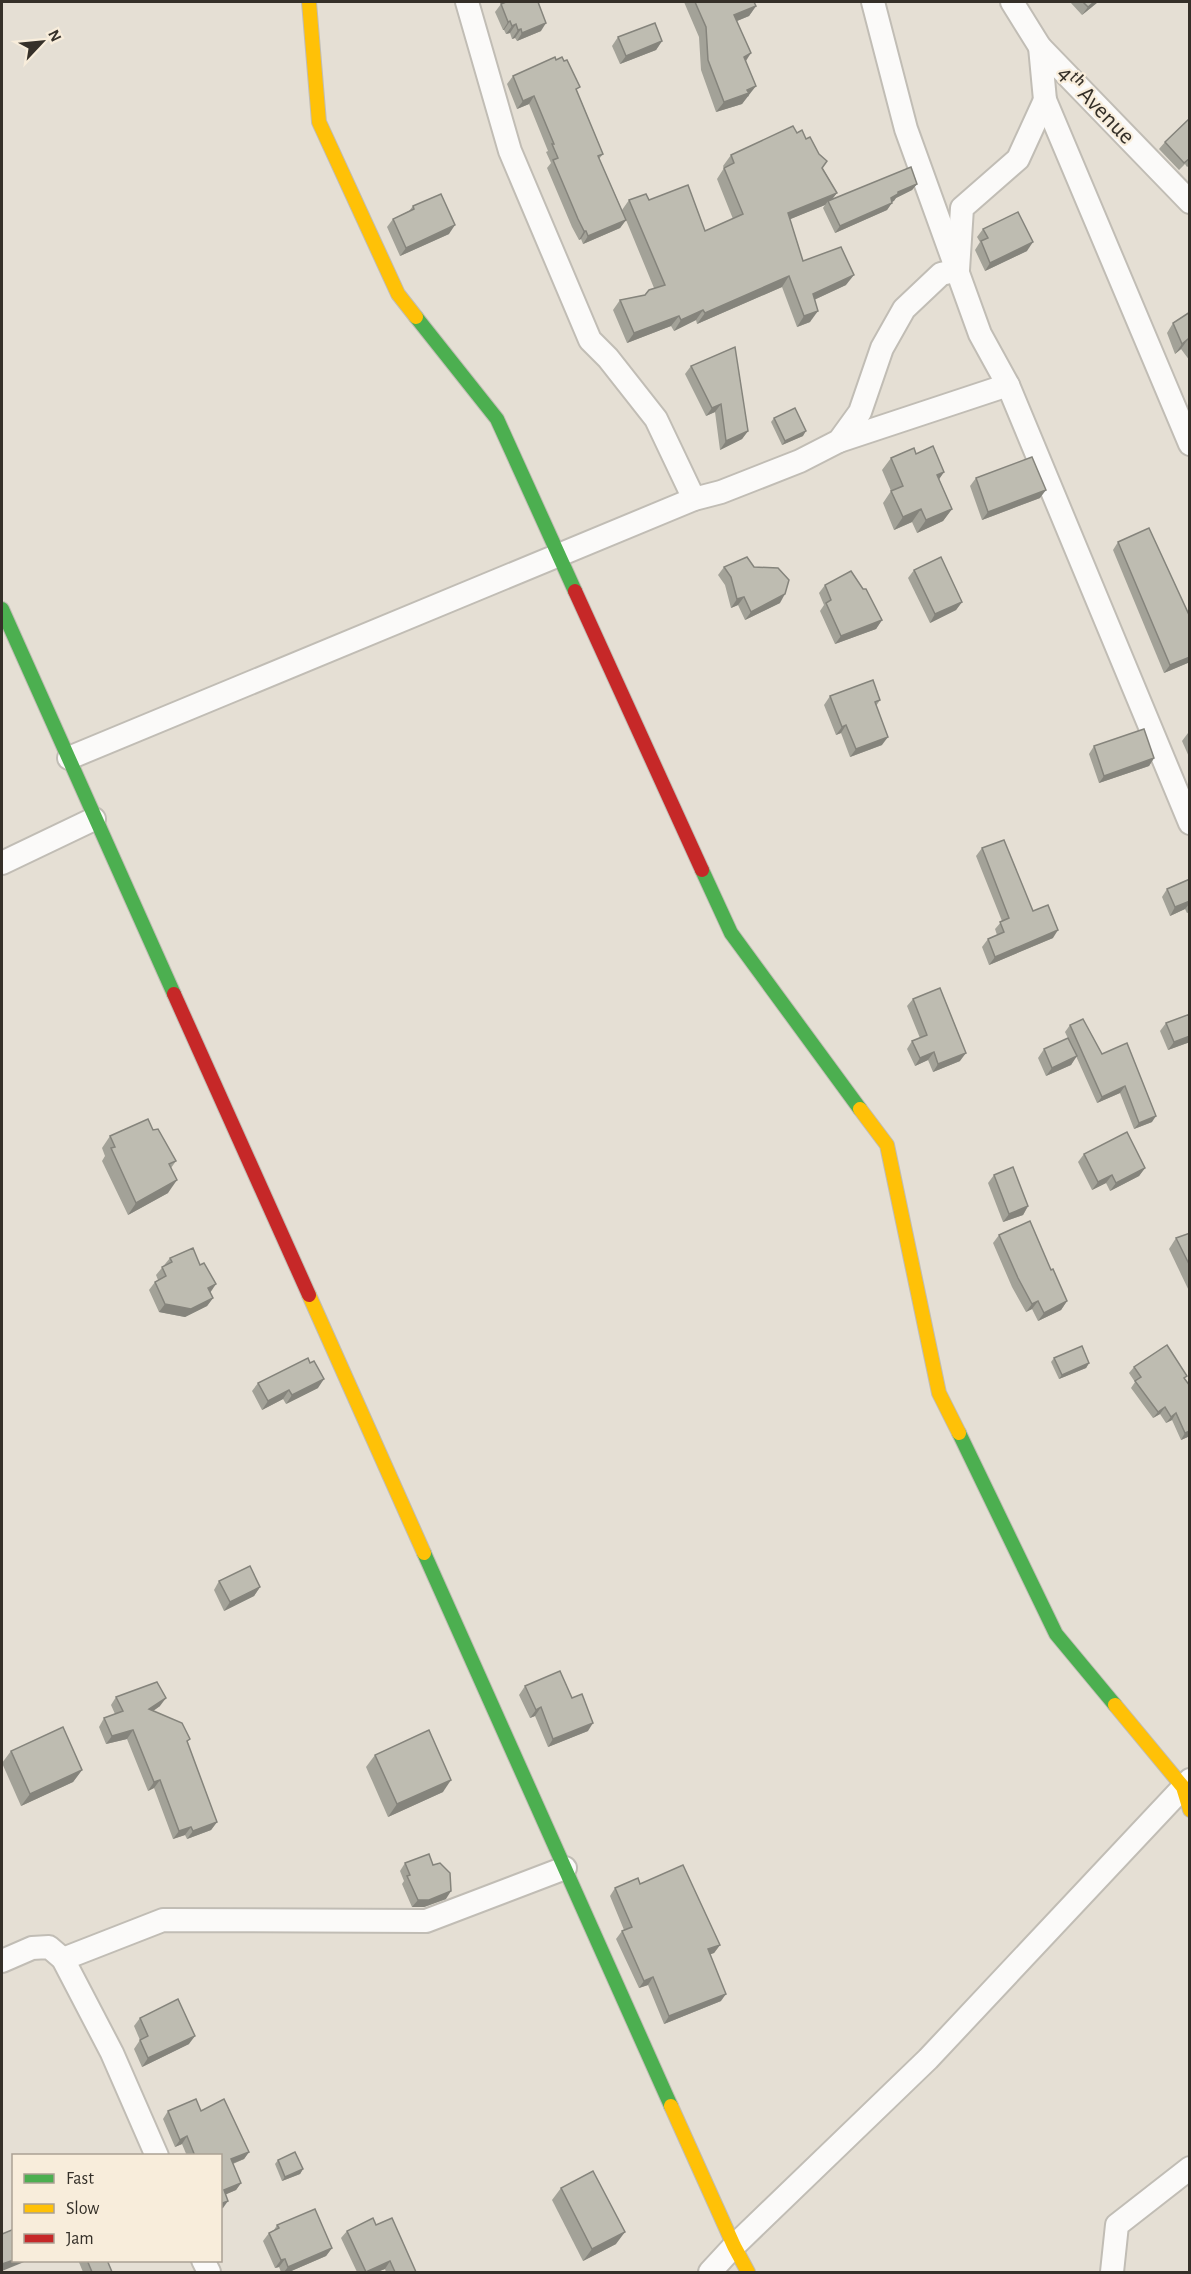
<svg xmlns="http://www.w3.org/2000/svg" width="1191" height="2274" font-family="'Alegreya Sans',sans-serif">
	<style>
		.lines { fill: none; stroke-linecap: round; stroke-linejoin: round }
		.street-casing { stroke: #c1bdb5; stroke-width: 26 }
		.fast-casing { stroke: #c1bdb5; stroke-width: 16 }
		.slow-casing { stroke: #c1bdb5; stroke-width: 16 }
		.jam-casing { stroke: #c1bdb5; stroke-width: 16 }
		.street { stroke: #fbfaf9; stroke-width: 22 }
		.fast { stroke: #4caf50; stroke-width: 14 }
		.slow { stroke: #ffc107; stroke-width: 14 }
		.jam { stroke: #c62828; stroke-width: 14 }
		.wall { fill: #a3a298 }
		.shaded-wall { fill: #85847c }
		.building { fill: #bebcb1; stroke: #85847c; stroke-width: 1.5 }
		.labels { text-anchor: middle; dominant-baseline: central; stroke-width: 4.5; stroke-linejoin: round; paint-order: stroke }
		.street-label { font-size: 24px; fill: #353029; stroke: #f8eddb }
	</style>
	<rect width="100%" height="100%" fill="#e5dfd4"/>
	<g class="lines">
		<defs>
			<g id="street">
				<polyline points="467,2 510,151 590,340 608,358 656,419 694,499"/>
				<polyline points="873,2 906,129 980,334 1008,385 1190,823"/>
				<polyline points="1012,2 1040,47 1190,202"/>
				<polyline points="1040,47 1045,100 1190,444"/>
				<polyline points="839,441 1008,385"/>
				<polyline points="69,758 694,499 721,492 800,461 839,441 860,412 882,348 904,309 941,274 958,270 962,208 1018,159 1045,100"/>
				<polyline points="2,863 94,819"/>
				<polyline points="63,1959 163,1920 426,1921 565,1868"/>
				<polyline points="2,1961 32,1948 49,1947 63,1959 112,2053 157,2156"/>
				<polyline points="203,2260 209,2272"/>
				<polyline points="710,2272 734,2246 928,2059 1190,1780"/>
				<polyline points="1112,2272 1117,2225 1190,2168"/>
			</g>
			<g id="fast">
				<polyline points="416,317 497,419 575,591"/>
				<polyline points="2,609 174,994"/>
				<polyline points="702,870 731,933 860,1109"/>
				<polyline points="959,1433 1056,1634 1115,1705"/>
				<polyline points="424,1553 671,2106"/>
			</g>
			<g id="slow">
				<polyline points="309,2 319,122 398,294 416,317"/>
				<polyline points="860,1109 887,1145 939,1393 959,1433"/>
				<polyline points="309,1295 424,1553"/>
				<polyline points="1115,1705 1183,1787 1190,1810"/>
				<polyline points="671,2106 734,2246 748,2272"/>
			</g>
			<g id="jam">
				<polyline points="575,591 702,870"/>
				<polyline points="174,994 309,1295"/>
			</g>
		</defs>
		<!-- street casing -->
		<use href="#street" class="street-casing"/>
		<!-- fast casing -->
		<use href="#fast" class="fast-casing"/>
		<!-- slow casing -->
		<use href="#slow" class="slow-casing"/>
		<!-- jam casing -->
		<use href="#jam" class="jam-casing"/>
		<!-- street -->
		<use href="#street" class="street"/>
		<!-- fast -->
		<use href="#fast" class="fast"/>
		<!-- slow -->
		<use href="#slow" class="slow"/>
		<!-- jam -->
		<use href="#jam" class="jam"/>
	</g>
	<!-- wall -->
	<g class="wall">
		<polygon points="684,2 754,2 756,6 749,16 737,21 745,61 749,96 747,97 742,104 716,112 701,70 699,37"/>
		<polygon points="1070,2 1098,2 1082,15"/>
		<polygon points="501,4 541,31 517,41 515,38 512,39 510,33 506,34 504,30 503,30 495,12"/>
		<polygon points="618,37 662,41 656,50 620,64 612,46"/>
		<polygon points="513,76 577,91 603,154 599,159 622,210 629,200 649,200 705,231 733,219 717,179 724,168 723,166 731,155 797,133 806,139 837,193 832,199 917,184 912,190 896,198 892,202 887,210 835,233 823,208 825,205 790,219 803,261 846,285 814,300 810,322 797,327 782,287 697,324 696,320 674,331 671,326 627,343 613,310 620,300 645,295 654,288 626,220 620,228 583,244 581,239 579,240 572,227 547,168 551,163 546,152 548,151 529,104 517,109 507,84"/>
		<polygon points="1190,118 1190,165 1187,167 1185,164 1179,170 1159,149 1165,142"/>
		<polygon points="413,206 449,234 400,256 387,227 393,219 409,211"/>
		<polygon points="983,229 1027,251 985,271 975,250 980,242 977,237"/>
		<polygon points="1190,312 1190,361 1181,349 1175,354 1167,333 1173,323"/>
		<polygon points="691,366 748,431 742,439 720,450 715,412 706,416 685,374"/>
		<polygon points="774,418 803,436 782,445 771,422"/>
		<polygon points="916,454 944,472 939,479 952,509 943,521 917,533 912,522 894,530 883,503 891,491 882,470 891,458"/>
		<polygon points="976,478 1040,498 982,520 970,486"/>
		<polygon points="1118,542 1190,617 1190,662 1164,673 1113,550"/>
		<polygon points="724,567 780,603 745,620 738,605 731,608 725,585 718,575"/>
		<polygon points="914,570 962,602 956,610 930,623 908,578"/>
		<polygon points="825,585 863,589 882,620 876,629 835,644 820,611 824,605 819,593"/>
		<polygon points="830,696 880,700 876,706 882,745 850,757 841,733 836,735 824,705"/>
		<polygon points="1190,732 1190,759 1182,741 1188,733"/>
		<polygon points="1094,746 1154,758 1149,766 1099,783 1089,754"/>
		<polygon points="982,848 1033,911 1053,938 989,965 982,947 988,939 997,935 995,929 1002,921 976,856"/>
		<polygon points="1190,879 1190,912 1187,913 1185,909 1170,916 1162,897 1167,889"/>
		<polygon points="913,999 960,1061 933,1072 928,1060 915,1066 907,1049 912,1041 920,1038 907,1006"/>
		<polygon points="1190,1014 1190,1042 1168,1050 1160,1031 1166,1023"/>
		<polygon points="1070,1025 1102,1054 1152,1122 1134,1129 1120,1093 1097,1103 1076,1056 1071,1065 1046,1076 1038,1058 1044,1049 1072,1047 1065,1032"/>
		<polygon points="153,1130 176,1161 171,1168 168,1193 128,1215 102,1161 105,1156 102,1148 110,1136"/>
		<polygon points="1084,1154 1145,1168 1139,1176 1110,1191 1106,1183 1092,1190 1078,1162"/>
		<polygon points="994,1175 1028,1206 1023,1215 1003,1222 988,1183"/>
		<polygon points="1190,1233 1190,1293 1169,1249 1176,1238"/>
		<polygon points="999,1235 1051,1270 1067,1301 1061,1310 1038,1321 1032,1309 1026,1312 1012,1287 993,1243"/>
		<polygon points="170,1258 210,1292 213,1298 207,1306 185,1317 159,1312 149,1290 155,1282 158,1280 156,1275"/>
		<polygon points="1054,1358 1089,1363 1086,1368 1059,1379 1051,1362"/>
		<polygon points="1134,1367 1185,1379 1190,1386 1190,1436 1181,1440 1172,1420 1166,1423 1160,1414 1153,1418 1131,1388 1135,1382 1129,1373"/>
		<polygon points="258,1383 318,1388 286,1404 283,1399 262,1410 252,1391"/>
		<polygon points="219,1581 260,1587 254,1596 224,1611 214,1590"/>
		<polygon points="525,1686 588,1731 548,1747 535,1716 530,1718 519,1695"/>
		<polygon points="116,1697 160,1706 153,1711 187,1743 217,1822 211,1830 187,1839 185,1835 173,1839 154,1788 148,1791 127,1739 106,1744 99,1727 104,1718 115,1714 111,1705"/>
		<polygon points="11,1751 82,1770 73,1782 21,1806 2,1763"/>
		<polygon points="375,1755 443,1792 388,1817 366,1767"/>
		<polygon points="405,1863 446,1899 424,1907 412,1907 402,1884 404,1881 400,1871"/>
		<polygon points="640,1884 720,1945 714,1953 710,1954 721,2001 664,2024 648,1985 639,1988 616,1939 622,1931 624,1930 610,1896 615,1888"/>
		<polygon points="140,2018 189,2044 142,2067 134,2049 140,2040 134,2026"/>
		<polygon points="168,2111 201,2111 249,2152 244,2159 233,2164 241,2183 236,2190 226,2194 223,2208 220,2209 220,2156 187,2156 182,2144 175,2147 163,2119"/>
		<polygon points="278,2160 303,2169 300,2174 282,2181 275,2164"/>
		<polygon points="561,2188 616,2244 583,2261 552,2200"/>
		<polygon points="277,2225 332,2248 326,2256 289,2272 281,2272 279,2267 275,2268 263,2241 269,2233 274,2230"/>
		<polygon points="376,2225 416,2272 386,2272 385,2269 377,2272 357,2272 341,2238 347,2231"/>
		<polygon points="78,2260 107,2260 112,2272 83,2272"/>
	</g>
	<!-- shaded-wall -->
	<g class="shaded-wall">
		<polygon points="1094,2 1098,2 1082,15 1088,7"/>
		<polygon points="756,6 749,16 727,25 734,15"/>
		<polygon points="510,21 504,30 503,30 508,22"/>
		<polygon points="546,23 541,31 517,41 522,33"/>
		<polygon points="516,24 510,33 506,34 512,26"/>
		<polygon points="521,29 515,38 512,39 518,30"/>
		<polygon points="662,41 656,50 620,64 626,56"/>
		<polygon points="751,53 744,64 744,57"/>
		<polygon points="756,86 742,104 716,112 724,102"/>
		<polygon points="534,96 529,104 517,109 523,101"/>
		<polygon points="917,184 912,190 896,198 894,201 886,205 891,198 898,192"/>
		<polygon points="837,193 829,203 828,201 825,205 781,223 788,213"/>
		<polygon points="892,203 887,210 835,233 840,226"/>
		<polygon points="626,220 620,228 583,244 588,236"/>
		<polygon points="455,225 449,234 400,256 406,248"/>
		<polygon points="584,231 586,231 581,239 579,240"/>
		<polygon points="1033,242 1027,251 985,271 990,263"/>
		<polygon points="854,275 846,285 805,304 813,294"/>
		<polygon points="789,276 782,287 697,324 705,313"/>
		<polygon points="703,310 696,320 674,331 681,320"/>
		<polygon points="818,311 810,322 797,327 804,316"/>
		<polygon points="679,316 671,326 627,343 634,333"/>
		<polygon points="1188,339 1181,349 1175,354 1182,344"/>
		<polygon points="721,404 715,412 706,416 712,408"/>
		<polygon points="748,431 742,439 720,450 726,441"/>
		<polygon points="806,431 803,436 782,445 785,441"/>
		<polygon points="944,472 935,485 937,475"/>
		<polygon points="1046,490 1040,498 982,520 988,512"/>
		<polygon points="921,509 912,522 894,530 903,517"/>
		<polygon points="952,509 943,521 917,533 926,520"/>
		<polygon points="785,594 780,603 745,620 751,612"/>
		<polygon points="744,597 738,605 731,608 737,599"/>
		<polygon points="962,602 956,610 930,623 935,614"/>
		<polygon points="882,620 876,629 835,644 841,636"/>
		<polygon points="1190,657 1190,662 1164,673 1170,665"/>
		<polygon points="846,725 841,733 836,735 842,727"/>
		<polygon points="888,737 882,745 850,757 856,749"/>
		<polygon points="1154,758 1149,766 1099,783 1104,776"/>
		<polygon points="1190,901 1190,903 1185,909 1170,916 1175,907"/>
		<polygon points="1058,930 1053,938 989,965 995,957"/>
		<polygon points="1190,1036 1190,1042 1168,1050 1174,1042"/>
		<polygon points="934,1052 928,1060 915,1066 920,1058"/>
		<polygon points="966,1053 960,1061 933,1072 938,1064"/>
		<polygon points="1077,1056 1071,1065 1046,1076 1052,1068"/>
		<polygon points="1125,1086 1120,1093 1097,1103 1102,1097"/>
		<polygon points="1156,1116 1152,1122 1134,1129 1139,1123"/>
		<polygon points="1145,1168 1139,1176 1110,1191 1116,1183"/>
		<polygon points="1112,1175 1106,1183 1092,1190 1098,1182"/>
		<polygon points="177,1180 168,1193 128,1215 136,1203"/>
		<polygon points="1028,1206 1023,1215 1003,1222 1009,1214"/>
		<polygon points="216,1284 210,1293 208,1288"/>
		<polygon points="213,1298 207,1306 185,1317 159,1312 165,1304"/>
		<polygon points="1038,1301 1032,1309 1026,1312 1032,1304"/>
		<polygon points="1067,1301 1061,1310 1038,1321 1044,1313"/>
		<polygon points="1089,1363 1086,1368 1059,1379 1062,1375"/>
		<polygon points="324,1379 318,1388 286,1404 292,1395"/>
		<polygon points="289,1390 283,1399 262,1410 268,1401"/>
		<polygon points="1165,1407 1160,1414 1153,1418 1158,1412"/>
		<polygon points="1176,1413 1172,1420 1166,1423 1171,1417"/>
		<polygon points="1190,1431 1190,1436 1181,1440 1185,1433"/>
		<polygon points="260,1587 254,1596 224,1611 230,1602"/>
		<polygon points="166,1698 160,1706 143,1718 149,1709"/>
		<polygon points="541,1707 535,1716 530,1718 536,1710"/>
		<polygon points="593,1723 588,1731 548,1747 553,1739"/>
		<polygon points="133,1730 127,1739 106,1744 112,1736"/>
		<polygon points="82,1770 73,1782 21,1806 30,1794"/>
		<polygon points="160,1780 154,1788 148,1791 154,1782"/>
		<polygon points="451,1780 443,1792 388,1817 397,1804"/>
		<polygon points="217,1822 211,1830 187,1839 193,1831"/>
		<polygon points="191,1827 185,1835 173,1839 179,1831"/>
		<polygon points="451,1891 446,1899 424,1907 412,1907 418,1900"/>
		<polygon points="720,1945 714,1953 703,1957 708,1949"/>
		<polygon points="653,1977 648,1985 639,1988 644,1981"/>
		<polygon points="726,1994 721,2001 664,2024 669,2016"/>
		<polygon points="195,2036 189,2044 142,2067 148,2058"/>
		<polygon points="187,2136 182,2144 175,2147 180,2140"/>
		<polygon points="249,2152 244,2159 226,2166 231,2159"/>
		<polygon points="303,2169 300,2174 282,2181 285,2177"/>
		<polygon points="241,2183 236,2190 220,2197 224,2190"/>
		<polygon points="228,2201 223,2208 220,2209 220,2204"/>
		<polygon points="625,2232 616,2244 583,2261 592,2249"/>
		<polygon points="332,2248 326,2256 289,2272 284,2272 288,2267"/>
		<polygon points="285,2259 279,2267 275,2268 281,2260"/>
		<polygon points="14,2260 29,2260 2,2271 2,2264"/>
		<polygon points="390,2261 385,2269 377,2272 366,2272"/>
	</g>
	<!-- building -->
	<g class="building">
		<polygon points="506,2 538,2 546,23 522,33 521,29 518,30 516,24 512,26 510,21 508,22 501,4"/>
		<polygon points="695,2 754,2 756,6 734,15 751,53 744,57 756,86 747,90 749,93 724,102 708,60 706,27"/>
		<polygon points="1083,2 1094,2 1088,7"/>
		<polygon points="655,23 662,41 626,56 618,37"/>
		<polygon points="555,57 556,60 562,57 564,61 567,60 580,87 576,89 603,154 598,156 626,220 588,236 586,231 584,231 578,219 553,160 558,158 552,144 554,144 534,96 523,101 513,76"/>
		<polygon points="1190,118 1190,158 1184,163 1165,142"/>
		<polygon points="793,126 797,133 802,130 806,139 810,137 819,154 827,161 822,168 837,193 788,213 803,261 841,247 854,275 813,294 818,311 804,316 789,276 705,313 703,310 681,320 679,316 634,333 620,300 645,295 649,290 665,285 629,200 646,194 649,200 688,185 705,231 743,214 724,168 734,163 731,155"/>
		<polygon points="911,167 917,184 898,192 898,194 891,198 892,203 840,226 828,201"/>
		<polygon points="441,194 455,225 406,248 393,219 414,209 413,206"/>
		<polygon points="1018,212 1033,242 990,263 981,241 988,238 983,229"/>
		<polygon points="1190,312 1190,341 1188,339 1182,344 1173,323"/>
		<polygon points="735,347 748,431 726,441 721,404 712,408 691,366"/>
		<polygon points="795,408 806,431 785,441 774,418"/>
		<polygon points="933,446 944,472 937,475 952,509 926,520 921,509 903,517 891,491 903,486 891,458 914,448 916,454"/>
		<polygon points="1032,457 1046,490 988,512 976,478"/>
		<polygon points="1149,528 1190,617 1190,657 1170,665 1118,542"/>
		<polygon points="747,557 754,567 778,568 789,580 785,594 751,612 744,597 737,599 731,577 724,567"/>
		<polygon points="941,557 962,602 935,614 914,570"/>
		<polygon points="851,571 863,589 866,589 882,620 841,636 826,603 831,600 825,585"/>
		<polygon points="873,680 880,700 875,702 888,737 856,749 846,725 842,727 830,696"/>
		<polygon points="1144,729 1154,758 1104,776 1094,746"/>
		<polygon points="1004,840 1033,911 1048,905 1058,930 995,957 988,939 1004,932 1000,922 1009,918 982,848"/>
		<polygon points="1190,879 1190,901 1175,907 1167,889"/>
		<polygon points="940,988 966,1053 938,1064 934,1052 920,1058 912,1041 927,1035 913,999"/>
		<polygon points="1190,1014 1190,1036 1174,1042 1166,1023"/>
		<polygon points="1083,1019 1102,1054 1127,1043 1156,1116 1139,1123 1125,1086 1102,1097 1070,1025"/>
		<polygon points="1068,1038 1077,1056 1052,1068 1044,1049"/>
		<polygon points="148,1119 153,1130 158,1129 176,1161 169,1164 177,1180 136,1203 111,1148 115,1147 110,1136"/>
		<polygon points="1127,1132 1145,1168 1116,1183 1112,1175 1098,1182 1084,1154"/>
		<polygon points="1013,1167 1028,1206 1009,1214 994,1175"/>
		<polygon points="1030,1221 1051,1270 1053,1269 1067,1301 1044,1313 1038,1301 1032,1304 1018,1278 999,1235"/>
		<polygon points="1190,1233 1190,1266 1176,1238"/>
		<polygon points="193,1248 200,1265 204,1263 216,1284 208,1288 213,1298 191,1309 165,1304 155,1282 166,1276 162,1267 172,1262 170,1258"/>
		<polygon points="1167,1345 1187,1376 1184,1378 1190,1386 1190,1431 1185,1433 1176,1413 1171,1417 1165,1407 1158,1412 1135,1381 1141,1377 1134,1367"/>
		<polygon points="1082,1346 1089,1363 1062,1375 1054,1358"/>
		<polygon points="308,1358 310,1363 314,1361 324,1379 292,1395 289,1390 268,1401 258,1383"/>
		<polygon points="250,1566 260,1587 230,1602 219,1581"/>
		<polygon points="560,1671 572,1698 582,1694 593,1723 553,1739 541,1707 536,1710 525,1686"/>
		<polygon points="157,1682 166,1698 149,1709 182,1723 190,1739 187,1741 217,1822 193,1831 191,1827 179,1831 160,1780 154,1782 133,1730 112,1736 104,1718 123,1711 116,1697"/>
		<polygon points="63,1727 82,1770 30,1794 11,1751"/>
		<polygon points="429,1730 451,1780 397,1804 375,1755"/>
		<polygon points="429,1854 433,1865 440,1863 450,1873 451,1891 429,1900 418,1900 407,1876 410,1875 405,1863"/>
		<polygon points="683,1865 720,1945 708,1949 726,1994 669,2016 653,1977 644,1981 622,1931 632,1927 615,1888 638,1878 640,1884"/>
		<polygon points="178,1999 195,2036 148,2058 140,2040 148,2036 140,2018"/>
		<polygon points="196,2099 201,2111 224,2099 249,2152 231,2159 241,2183 224,2190 228,2201 220,2204 220,2156 195,2156 187,2136 180,2140 168,2111"/>
		<polygon points="295,2152 303,2169 285,2177 278,2160"/>
		<polygon points="593,2171 625,2232 592,2249 561,2188"/>
		<polygon points="315,2209 332,2248 288,2267 285,2259 281,2260 269,2233 279,2228 277,2225"/>
		<polygon points="373,2218 376,2225 392,2218 416,2272 395,2272 390,2261 366,2272 347,2231"/>
		<polygon points="14,2229 14,2260 2,2264 2,2234"/>
		<polygon points="87,2260 107,2260 112,2272 92,2272"/>
	</g>
	<g class="labels">
		<!-- street labels -->
		<g class="street-label">
			<text transform="translate(1096 105) rotate(46)">4ᵗʰ Avenue</text>
		</g>
	</g>
	<!-- border -->
	<rect width="1191" height="2274" fill="none" stroke="#353029" stroke-width="6"/>
	<!-- legend -->
	<rect x="12" y="2154" width="210" height="108" fill="#f8eddb" stroke="#aaa194" stroke-width="1.5"/>
	<rect x="24" y="2174" width="30" height="9" fill="#4caf50" stroke="#aaa194" stroke-width="1.5"/>
	<text x="66" y="2184" font-size="18" fill="#353029">Fast</text>
	<rect x="24" y="2204" width="30" height="9" fill="#ffc107" stroke="#aaa194" stroke-width="1.5"/>
	<text x="66" y="2214" font-size="18" fill="#353029">Slow</text>
	<rect x="24" y="2234" width="30" height="9" fill="#c62828" stroke="#aaa194" stroke-width="1.5"/>
	<text x="66" y="2244" font-size="18" fill="#353029">Jam</text>
	<!-- north arrow -->
	<g transform="translate(42 42) rotate(64)" stroke="#f8eddb" stroke-width="4.5" paint-order="stroke">
	<path d="M0-4.5L10 22L0 15L-10 22Z" fill="#353029"/>
	<text y="-9" font-size="16" font-weight="bold" text-anchor="middle" fill="#353029">N</text>
	</g>
</svg>
